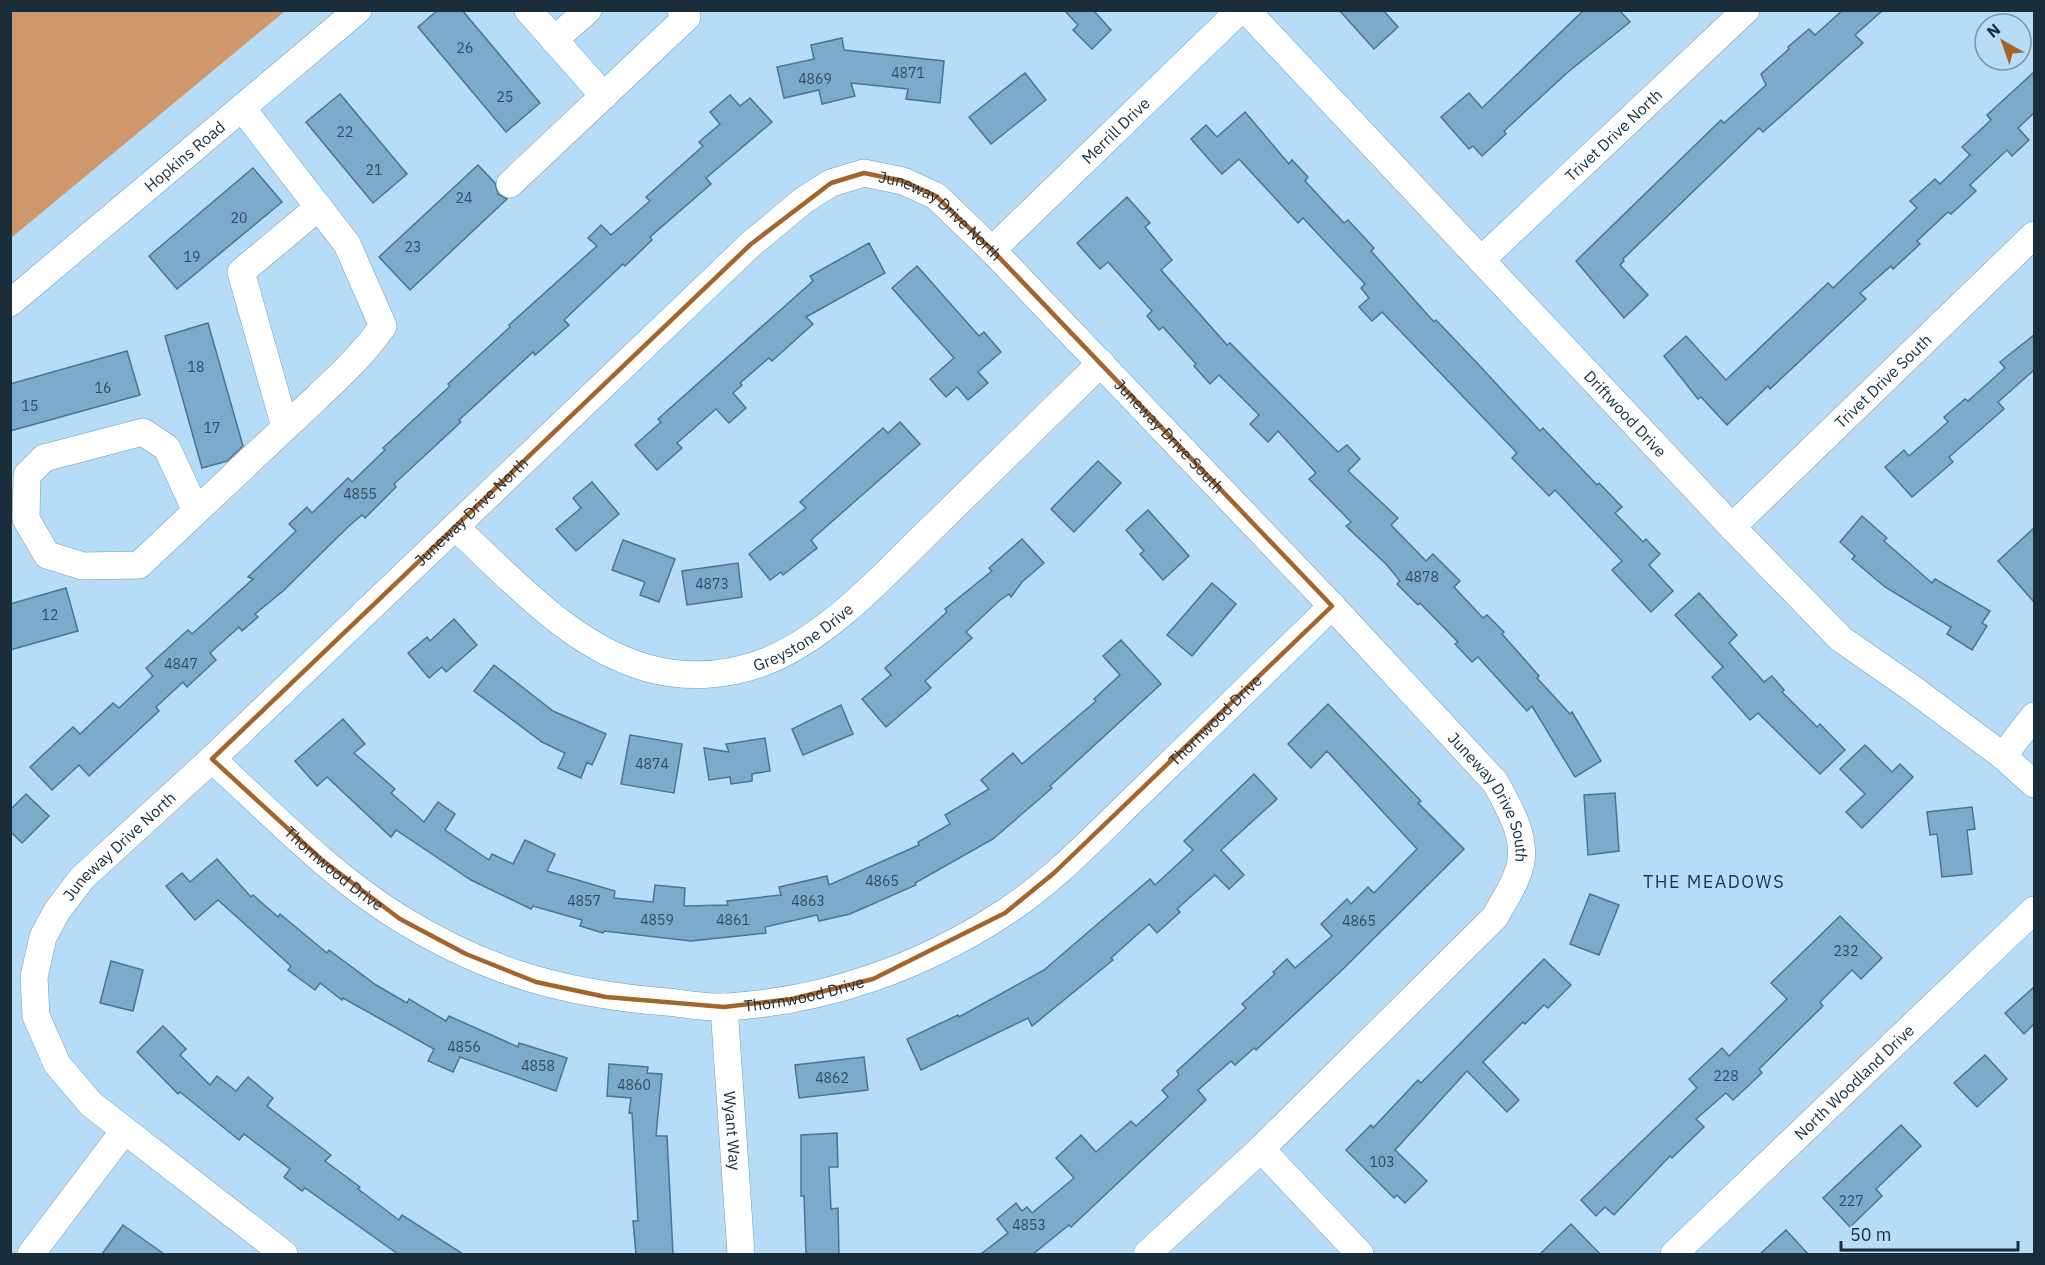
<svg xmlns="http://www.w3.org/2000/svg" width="2045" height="1265" font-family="'IBM Plex Sans',sans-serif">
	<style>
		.forest { fill: #ce986c }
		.building { fill: #7baaca; stroke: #487594; stroke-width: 1.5 }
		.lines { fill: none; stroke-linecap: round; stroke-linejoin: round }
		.minor-casing { stroke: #6f9dbe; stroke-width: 28 }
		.minor { stroke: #fff; stroke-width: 27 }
		.marked { fill: none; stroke: #a4652c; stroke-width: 4.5; stroke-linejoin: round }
		.labels { text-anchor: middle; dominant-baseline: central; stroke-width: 4.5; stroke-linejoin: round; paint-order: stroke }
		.number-label { font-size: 14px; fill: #324c5f }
		.street-label { font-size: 16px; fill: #1a2d3b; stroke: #b6dcf8 }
		.neighbourhood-label { font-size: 18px; letter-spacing: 1.5px; fill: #0b3b57; stroke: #b6dcf8 }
	</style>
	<rect width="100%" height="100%" fill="#b6dcf8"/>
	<!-- forest -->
	<polygon class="forest" points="11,10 285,10 285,11 11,238"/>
	<!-- building -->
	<g class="building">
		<polygon points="438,10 462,10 540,103 506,132 418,27"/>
		<polygon points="1064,10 1093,10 1111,30 1092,49 1073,30 1078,25"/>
		<polygon points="1339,10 1383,10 1398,27 1374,49"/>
		<polygon points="1584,10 1619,10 1630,22 1568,72 1504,131 1506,134 1482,156 1473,146 1469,149 1441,117 1469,93 1482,108"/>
		<polygon points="1843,10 1883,10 1855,35 1863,43 1763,132 1759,128 1623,259 1624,261 1620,265 1648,295 1624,318 1576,261 1721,120 1724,123 1766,85 1761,74 1789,49 1788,47 1809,29 1815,35"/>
		<polygon points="842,38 844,50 944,61 940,103 906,99 908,89 851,83 855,96 822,104 819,90 784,98 777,67 814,59 811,45"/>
		<polygon points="2034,72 2034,113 2018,128 2029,140 2012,156 2007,150 1970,185 1976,191 1951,214 1948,212 1917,241 1920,244 1893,269 1891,266 1860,293 1866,299 1770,389 1768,386 1727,425 1701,397 1698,399 1664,356 1686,336 1726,380 1828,283 1833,288 1917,208 1910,201 1935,179 1940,184 1970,155 1962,147 1991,120 1987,115"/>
		<polygon points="1025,73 1046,100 991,144 969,117"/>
		<polygon points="340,94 407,174 373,203 306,122"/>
		<polygon points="730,95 740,106 750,98 772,122 706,178 711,184 650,237 652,240 625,266 623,264 564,320 569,325 535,355 533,352 459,420 461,422 394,484 396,487 365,518 362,515 349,526 283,591 255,614 258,617 242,631 239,627 210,653 216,660 187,687 183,682 156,707 159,711 89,776 79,765 52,790 30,767 73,727 80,734 113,703 119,708 153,676 146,668 188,630 192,634 253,579 248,577 296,531 289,524 307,507 312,513 348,478 352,482 385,450 383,448 450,386 448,384 510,327 509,325 597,246 588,238 601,225 611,235 650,201 646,197 703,146 699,142 720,124 710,112"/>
		<polygon points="1245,112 1289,164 1292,160 1308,177 1305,181 1344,223 1348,220 1374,248 1371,251 1434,322 1436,320 1478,364 1540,431 1543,428 1597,485 1599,483 1622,507 1615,513 1643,542 1646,539 1660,554 1649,565 1673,591 1651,612 1612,570 1622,561 1555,490 1549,496 1512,458 1517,453 1382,312 1372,321 1359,307 1369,298 1361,288 1365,284 1303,218 1298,223 1239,159 1222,174 1191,139 1206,125 1217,137"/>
		<polygon points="478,165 495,183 498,194 507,199 410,290 379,257"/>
		<polygon points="253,168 282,202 177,289 149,256"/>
		<polygon points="1127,197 1150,223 1145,227 1172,260 1161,270 1227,345 1230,343 1338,452 1347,445 1360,459 1348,471 1398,518 1391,525 1426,561 1433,554 1460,581 1454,587 1483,618 1487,615 1504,632 1502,634 1539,676 1537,678 1570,714 1572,712 1601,761 1575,777 1532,706 1527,711 1478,657 1472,662 1455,644 1458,642 1420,603 1418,605 1397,584 1400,581 1387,565 1346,526 1351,522 1309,479 1316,473 1278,431 1268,442 1250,424 1259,415 1219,375 1210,384 1194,366 1196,364 1163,327 1159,330 1147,316 1152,311 1108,262 1100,269 1077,243"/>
		<polygon points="869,243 885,273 806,317 813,324 772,361 769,358 740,383 742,385 733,393 746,408 729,423 716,409 677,443 682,448 657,470 635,445 661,422 658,419 813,281 810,276"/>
		<polygon points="917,266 979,336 984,332 1001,352 978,372 988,383 968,400 957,387 946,397 930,379 954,358 892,288"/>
		<polygon points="208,323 243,446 227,461 202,468 165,336"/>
		<polygon points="2034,335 2034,370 1998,402 2004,409 1949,457 1953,462 1912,497 1885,467 1904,450 1909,456 1948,422 1944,417 1965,399 1968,401 2005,368 2000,362"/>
		<polygon points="127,351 140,395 10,431 10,384"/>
		<polygon points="900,422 920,444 811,540 817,548 783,575 781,572 770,580 749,554 806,508 800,502 883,428 888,433"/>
		<polygon points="1098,461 1121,483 1074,532 1051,509"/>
		<polygon points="592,482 619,514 576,551 556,529 581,508 573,498"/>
		<polygon points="1148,510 1189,556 1163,580 1140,554 1144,551 1126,530"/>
		<polygon points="1862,516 1887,538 1884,541 1932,583 1935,579 1990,611 1982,623 1987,626 1972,650 1947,634 1951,627 1885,587 1852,559 1855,556 1840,542"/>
		<polygon points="2034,528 2034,602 1998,561"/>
		<polygon points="1022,539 1044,563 1022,582 1011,597 1009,594 999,601 966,632 972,638 925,681 931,688 886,727 862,699 891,675 885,668 947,612 945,609 992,571 989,568"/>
		<polygon points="623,540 675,559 659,602 640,595 645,582 612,570"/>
		<polygon points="738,563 742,597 687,605 682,571"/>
		<polygon points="1212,583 1236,604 1192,656 1167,635"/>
		<polygon points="66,588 78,631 10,650 10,604"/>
		<polygon points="1699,593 1737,635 1729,643 1764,682 1772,676 1784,690 1782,692 1817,727 1820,724 1845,750 1820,774 1758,713 1750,720 1712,677 1723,667 1675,615"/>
		<polygon points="454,619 477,645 446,672 442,667 429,678 408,653 427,637 430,641"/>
		<polygon points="1121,640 1161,684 1050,786 1052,788 993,839 915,883 916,885 850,914 819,921 817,915 765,927 766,933 691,941 604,931 603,933 580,926 582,920 533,906 531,909 471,880 396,830 391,837 327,777 317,786 295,761 343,719 365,744 354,753 395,789 391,793 424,822 438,802 455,814 445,830 489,860 492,854 513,864 525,840 555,854 547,871 615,891 614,898 653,902 655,885 685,888 684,906 728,905 727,901 781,895 779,887 827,876 829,885 919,845 918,842 950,824 945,815 989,789 981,780 1013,753 1022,764 1096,701 1094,699 1120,675 1103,656"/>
		<polygon points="494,665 553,711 606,734 592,765 587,762 581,778 558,768 565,753 542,742 474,691"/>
		<polygon points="1328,704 1421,801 1418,803 1464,849 1340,972 1256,1050 1254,1048 1235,1065 1231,1061 1198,1090 1206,1100 1071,1227 1069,1225 1033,1254 981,1254 1008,1233 997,1219 1016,1203 1022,1211 1027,1207 1032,1213 1074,1178 1056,1158 1081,1135 1096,1152 1131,1121 1136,1126 1168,1097 1162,1090 1179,1075 1177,1071 1246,1008 1242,1004 1275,974 1273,972 1287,959 1295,968 1332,936 1321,924 1347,899 1351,904 1368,887 1374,893 1417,849 1327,751 1311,768 1288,744"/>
		<polygon points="841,705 853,734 803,755 792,729"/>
		<polygon points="630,735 682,744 674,793 621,784"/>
		<polygon points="765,738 770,771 752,774 752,781 731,784 730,777 709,780 704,748 729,752 726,744"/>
		<polygon points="1865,745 1892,772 1900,764 1913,777 1862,828 1846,812 1865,794 1840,769"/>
		<polygon points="1254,774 1277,799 1221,850 1244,875 1229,889 1215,875 1177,909 1180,912 1157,933 1149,924 1111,958 1113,960 1032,1026 1028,1018 921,1070 907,1039 958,1015 959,1017 1044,970 1150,879 1155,885 1193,850 1184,841"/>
		<polygon points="1615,793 1619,851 1588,855 1584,795"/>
		<polygon points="26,794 49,816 22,843 10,831 10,810"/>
		<polygon points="1972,807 1975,829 1967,830 1972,874 1942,877 1937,834 1930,835 1927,812"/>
		<polygon points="217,859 251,897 253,895 278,917 280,914 327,953 329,950 376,985 407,1003 409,999 446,1021 449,1016 518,1047 519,1043 567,1058 556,1091 460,1057 453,1072 428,1061 434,1049 343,998 342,1000 320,983 315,990 288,970 291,966 218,900 195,920 166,886 182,873 190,882"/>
		<polygon points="1590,894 1619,905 1599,955 1570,944"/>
		<polygon points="1840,916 1882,958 1861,979 1852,970 1820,1002 1823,1006 1759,1069 1762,1073 1733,1100 1726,1093 1696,1119 1704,1127 1672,1158 1670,1156 1614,1215 1605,1207 1596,1216 1581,1200 1697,1088 1689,1079 1722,1048 1729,1056 1787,999 1771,983"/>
		<polygon points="1544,959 1571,985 1548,1008 1544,1005 1525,1024 1523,1022 1483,1062 1519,1100 1507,1112 1467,1071 1395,1150 1427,1181 1405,1203 1397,1195 1394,1198 1346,1150 1371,1125 1373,1128 1418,1080 1421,1083"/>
		<polygon points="111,961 143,970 133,1011 100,1003"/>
		<polygon points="2034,987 2034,1024 2024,1034 2005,1013"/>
		<polygon points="163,1026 186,1049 180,1055 210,1085 217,1076 236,1091 248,1077 273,1098 267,1106 331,1155 325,1161 360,1187 358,1189 399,1220 402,1215 463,1254 398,1254 305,1188 302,1191 284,1177 290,1169 244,1134 239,1140 180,1092 178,1094 137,1052"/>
		<polygon points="1985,1055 2007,1079 1977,1107 1954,1083"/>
		<polygon points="864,1057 868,1090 799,1098 795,1065"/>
		<polygon points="609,1064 648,1067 647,1073 662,1074 656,1136 667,1136 673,1254 636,1254 633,1221 638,1221 632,1113 629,1113 631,1098 607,1096"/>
		<polygon points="1901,1125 1921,1146 1876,1189 1882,1196 1850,1227 1823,1198"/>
		<polygon points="837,1133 838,1167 829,1167 831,1209 838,1208 839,1254 806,1254 804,1196 801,1196 801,1135"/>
		<polygon points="1571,1224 1600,1254 1540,1254"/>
		<polygon points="123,1225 164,1254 102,1254"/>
		<polygon points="1786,1230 1808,1254 1760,1254"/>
	</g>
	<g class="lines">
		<defs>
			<g id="minor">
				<polyline points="528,10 604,96"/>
				<path id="s1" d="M 1246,10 L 1732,527 L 1841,639 L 1913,689 L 2003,756 L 2034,784"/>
				<polyline points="554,40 588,10"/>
				<polyline points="510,184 687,17 681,10"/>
				<path id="s2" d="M 992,250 L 1240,10"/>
				<path id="s3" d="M 1481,260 L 1746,10"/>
				<path id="s4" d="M 10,303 L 358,10"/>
				<polyline points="285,427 241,272 319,207"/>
				<path d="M 196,511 L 167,448 L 143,432 L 44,458 L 27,475 L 26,519 L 47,555 L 83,566 L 139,565 C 190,517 241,469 292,421 C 324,390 358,362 383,326 L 347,244 L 242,108"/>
				<path id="s5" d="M 455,527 C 512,579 570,646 647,668 C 687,679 729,676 767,661 C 829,636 885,574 932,528 C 988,473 1045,418 1101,363"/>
				<path id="s6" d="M 1732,527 L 2034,235"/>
				<polyline points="2003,756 2034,716"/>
				<path id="s7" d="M 212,759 C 272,814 331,876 401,919 C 489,973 566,994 667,1002 C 687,1004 708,1008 727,1007 C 826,1001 922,967 1004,913 C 1054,881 1097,834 1140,793 C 1204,731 1268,668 1332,606"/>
				<path id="s8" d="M 724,1007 L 741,1254"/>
				<polyline points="1261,1149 1360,1254"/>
				<polyline points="31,1254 124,1131"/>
				<path id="s9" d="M 284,1254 L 91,1104 L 57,1064 L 36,1016 L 34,977 L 43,937 L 57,911 L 82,878 L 212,759 L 751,244 L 804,200 L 831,183 L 864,173 L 903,181 L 936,196 L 992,250 L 1332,606 L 1495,782 C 1510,809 1531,843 1517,875 C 1512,890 1502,903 1495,917 L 1261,1149 L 1147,1254"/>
				<path id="s10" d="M 1674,1254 L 2034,910"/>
			</g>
		</defs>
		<!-- minor casing -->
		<use href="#minor" class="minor-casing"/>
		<!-- minor -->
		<use href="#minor" class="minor"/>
	</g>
	<!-- marked area -->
	<path class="marked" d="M 864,173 L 903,181 L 936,196 L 992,250 L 1332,606 L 1054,873 L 1005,913 L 873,979 L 792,999 L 724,1007 L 606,997 L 536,982 L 466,954 L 400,919 L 322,860 L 212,759 L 751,244 L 831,183 Z"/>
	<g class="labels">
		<!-- number labels -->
		<g class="number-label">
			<text x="465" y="48">26</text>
			<text x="908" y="73">4871</text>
			<text x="815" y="79">4869</text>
			<text x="505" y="97">25</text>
			<text x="345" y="132">22</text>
			<text x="374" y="170">21</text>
			<text x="464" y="198">24</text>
			<text x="239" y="218">20</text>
			<text x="413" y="247">23</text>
			<text x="192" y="257">19</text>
			<text x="196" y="367">18</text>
			<text x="103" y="388">16</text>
			<text x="30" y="406">15</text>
			<text x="212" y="428">17</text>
			<text x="360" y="494">4855</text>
			<text x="1422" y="577">4878</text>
			<text x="712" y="584">4873</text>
			<text x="50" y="615">12</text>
			<text x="181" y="664">4847</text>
			<text x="652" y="764">4874</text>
			<text x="882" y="881">4865</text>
			<text x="584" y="901">4857</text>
			<text x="808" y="901">4863</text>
			<text x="657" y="920">4859</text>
			<text x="733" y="920">4861</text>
			<text x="1359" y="921">4865</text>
			<text x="1846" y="951">232</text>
			<text x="464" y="1047">4856</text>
			<text x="538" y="1066">4858</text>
			<text x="1726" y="1076">228</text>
			<text x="832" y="1078">4862</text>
			<text x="634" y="1085">4860</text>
			<text x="1382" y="1162">103</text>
			<text x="1851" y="1201">227</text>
			<text x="1029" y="1225">4853</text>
		</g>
		<!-- street labels -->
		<g class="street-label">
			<text stroke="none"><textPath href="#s2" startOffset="172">Merrill Drive</textPath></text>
			<text stroke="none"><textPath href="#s3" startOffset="182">Trivet Drive North</textPath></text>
			<text stroke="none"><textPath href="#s4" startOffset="228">Hopkins Road</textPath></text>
			<text stroke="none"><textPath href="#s9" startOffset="1647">Juneway Drive North</textPath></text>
			<text stroke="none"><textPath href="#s6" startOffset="210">Trivet Drive South</textPath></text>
			<text stroke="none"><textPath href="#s1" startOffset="554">Driftwood Drive</textPath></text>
			<text stroke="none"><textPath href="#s9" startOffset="1968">Juneway Drive South</textPath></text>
			<text stroke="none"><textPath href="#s9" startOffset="1035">Juneway Drive North</textPath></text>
			<text stroke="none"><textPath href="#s5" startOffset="406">Greystone Drive</textPath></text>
			<text stroke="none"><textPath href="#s7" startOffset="1172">Thornwood Drive</textPath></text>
			<text stroke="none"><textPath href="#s9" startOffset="2454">Juneway Drive South</textPath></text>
			<text stroke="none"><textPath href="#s9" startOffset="549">Juneway Drive North</textPath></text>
			<text stroke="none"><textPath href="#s7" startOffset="164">Thornwood Drive</textPath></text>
			<text stroke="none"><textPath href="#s7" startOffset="668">Thornwood Drive</textPath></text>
			<text stroke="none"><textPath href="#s10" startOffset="249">North Woodland Drive</textPath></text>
			<text stroke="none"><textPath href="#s8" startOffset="124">Wyant Way</textPath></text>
		</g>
		<!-- neighbourhood labels -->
		<g class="neighbourhood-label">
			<text x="1714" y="881">THE MEADOWS</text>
		</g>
	</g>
	<!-- border -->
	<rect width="2045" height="1265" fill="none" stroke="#1a2d3b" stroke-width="24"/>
	<!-- north arrow -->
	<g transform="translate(2003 42) rotate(320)"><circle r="28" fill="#b6dcf8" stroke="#7896ac" stroke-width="1.5"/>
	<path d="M0-4.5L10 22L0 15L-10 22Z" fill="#a4652c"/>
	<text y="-9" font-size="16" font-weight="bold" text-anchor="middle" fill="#1a2d3b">N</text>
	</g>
	<!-- scale -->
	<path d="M1841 1241v9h177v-9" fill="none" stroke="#1a2d3b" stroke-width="3"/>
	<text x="1850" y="1241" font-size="18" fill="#1a2d3b" stroke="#b6dcf8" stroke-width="4.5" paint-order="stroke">50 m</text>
</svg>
